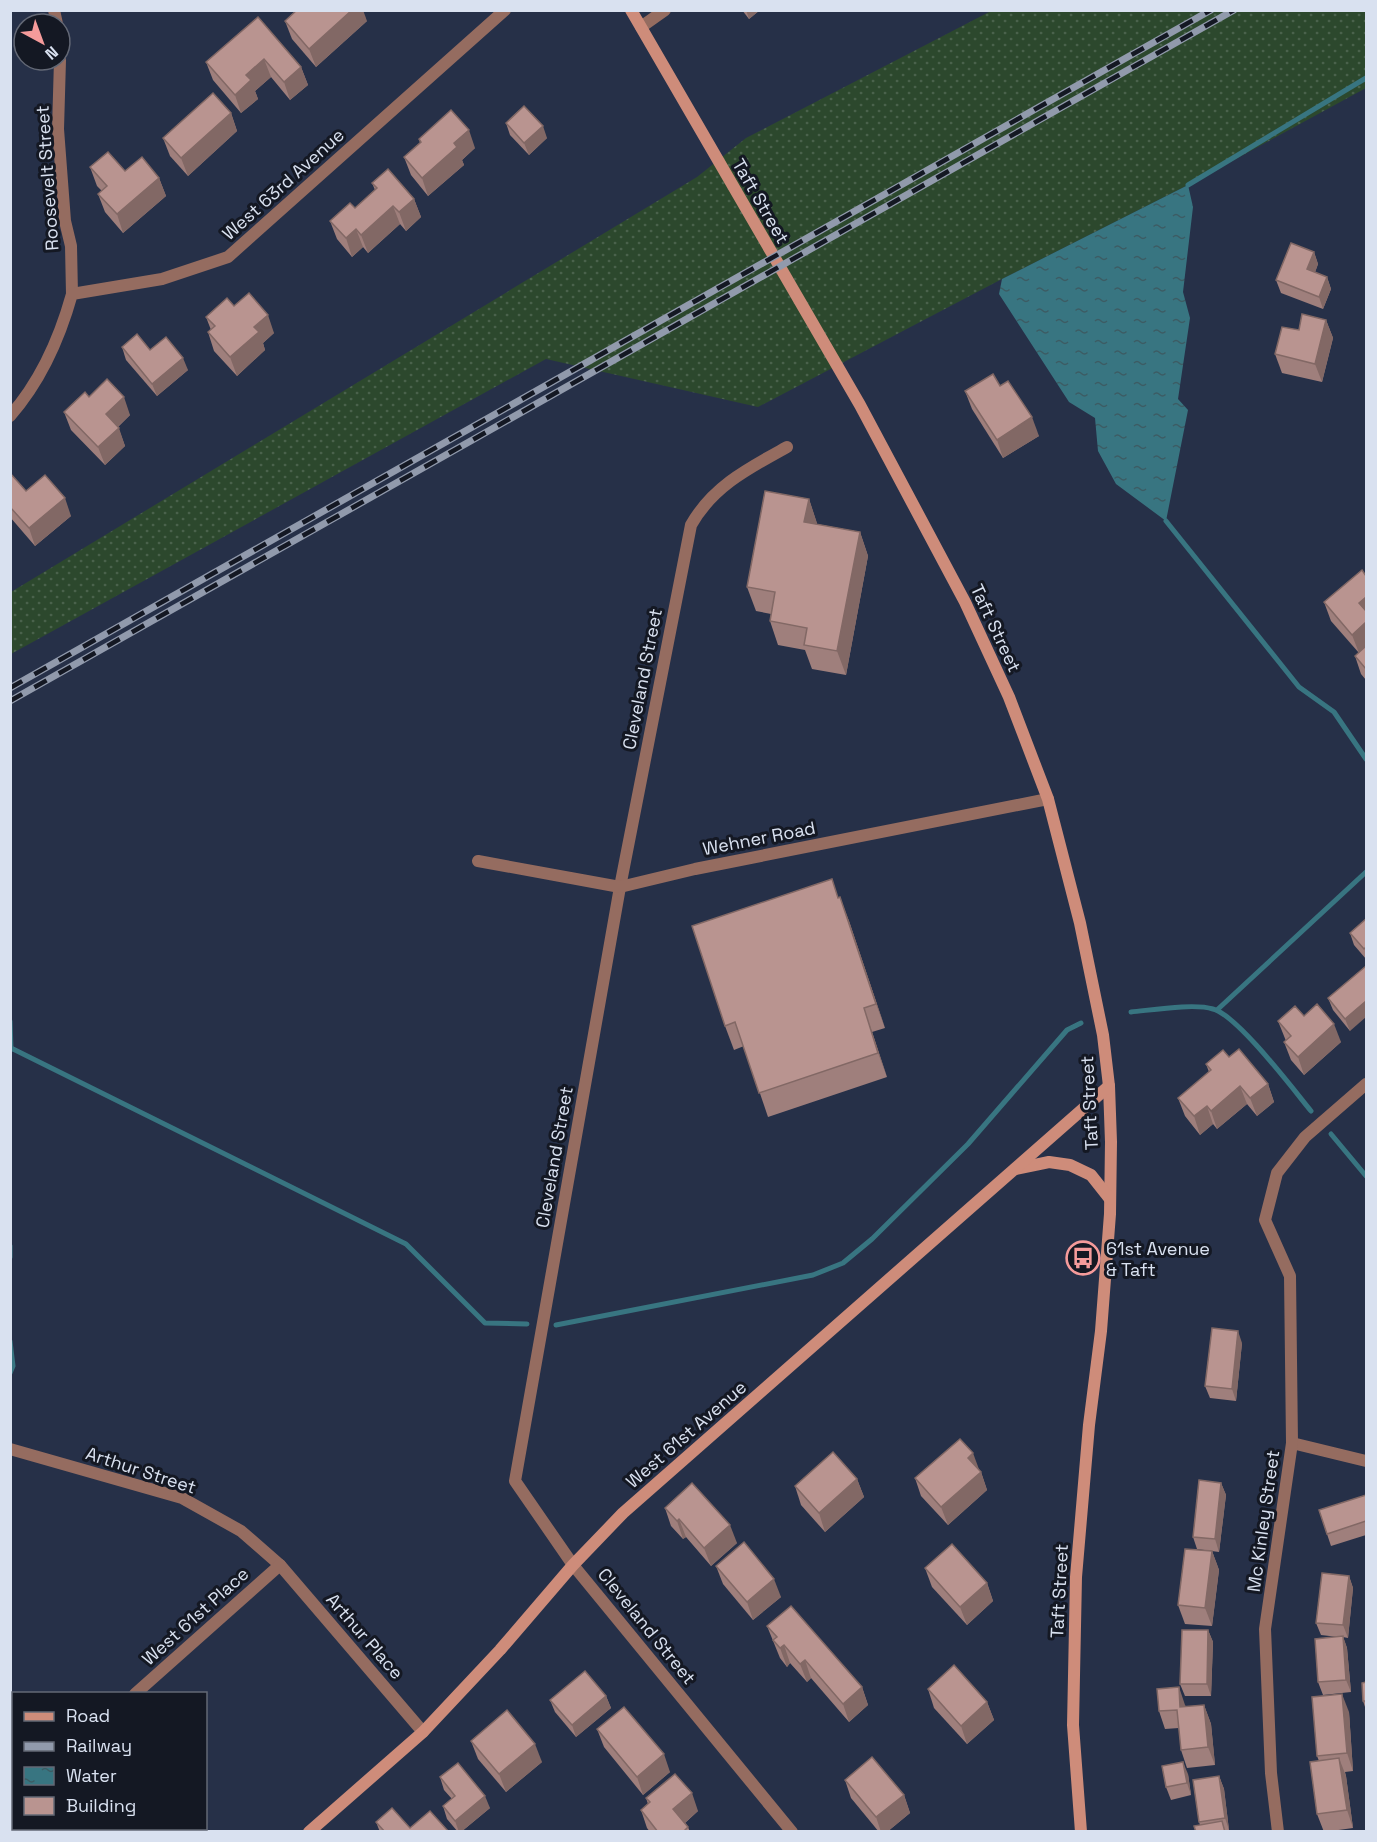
<svg xmlns="http://www.w3.org/2000/svg" width="1377" height="1842" font-family="'Space Grotesk',sans-serif">
	<style>
		.grass { fill: url(#grass-dots) }
		.water { fill: url(#water-ripples) }
		.lines { fill: none; stroke-linecap: round; stroke-linejoin: round }
		.stream { stroke: #387581; stroke-width: 5 }
		.minor { stroke: #956c60; stroke-width: 12 }
		.secondary { stroke: #ce8c7a; stroke-width: 12 }
		.rail-casing { stroke: #919aac; stroke-width: 7 }
		.rail { stroke: #141823; stroke-width: 4.5; stroke-dasharray: 14; stroke-linecap: butt }
		.wall { fill: #9f7f7c }
		.shaded-wall { fill: #826865 }
		.building { fill: #b99490; stroke: #826865; stroke-width: 1.5 }
		.labels { text-anchor: middle; dominant-baseline: central; stroke-width: 6; stroke-linejoin: round; paint-order: stroke }
		.street-label { font-size: 18px; fill: #d9e1f0; stroke: #141823 }
		.poi-label { font-size: 18px; fill: #d9e1f0; stroke: #141823; text-anchor: start }
	</style>
	<defs>
		<pattern id="grass-dots" width="8" height="8" patternUnits="userSpaceOnUse" patternTransform="scale(1.5)"><rect width="8" height="8" fill="#2c482d"/><path d="M2 2h.1M6 6h.1" fill="none" stroke="#4a624c" stroke-width="1.8" stroke-linecap="round"/></pattern>
		<pattern id="water-ripples" width="26" height="14" patternUnits="userSpaceOnUse" patternTransform="scale(1.5)"><rect width="26" height="14" fill="#387581"/><path d="M2 4q2-2 4 0t4 0M15 11q2-2 4 0t4 0" fill="none" stroke="#3c5c64"/></pattern>
	</defs>
	<rect width="100%" height="100%" fill="#263048"/>
	<!-- grass -->
	<polygon class="grass" points="991,11 1366,11 1366,88 1188,185 1002,279 758,407 546,359 11,654 11,592 697,177 746,138"/>
	<!-- water -->
	<polygon class="water" points="1188,185 1193,207 1183,292 1190,318 1178,399 1188,410 1166,521 1116,484 1098,451 1095,418 1069,402 999,294 1002,279"/>
	<g class="lines">
		<!-- stream -->
		<g class="stream">
			<polyline points="1188,185 1366,78"/>
			<polyline points="1166,521 1299,687 1334,712 1366,759"/>
			<polyline points="1217,1010 1366,872"/>
			<path d="M 1131,1012 C 1152,1010 1194,1003 1213,1009 C 1237,1015 1293,1089 1311,1111"/>
			<polyline points="10,1021 11,1049"/>
			<polyline points="11,1048 406,1244 485,1323 527,1324"/>
			<polyline points="1331,1134 1366,1176"/>
			<polyline points="10,1246 10,1257"/>
			<polyline points="556,1325 813,1275 843,1263 872,1239 968,1144 1067,1030 1081,1023"/>
			<polyline points="10,1341 13,1366 10,1373"/>
		</g>
		<!-- minor -->
		<g class="minor">
			<polyline points="54,10 57,24"/>
			<polyline points="641,27 665,10"/>
			<polyline points="60,39 60,49"/>
			<polyline points="60,60 58,129 65,221 71,246 72,294"/>
			<path d="M 10,416 C 40,382 60,337 72,294 L 162,279 L 228,257 L 505,10"/>
			<path d="M 787,447 C 749,468 713,486 691,525 L 620,887 L 515,1481 L 573,1565 L 792,1832"/>
			<polyline points="478,861 620,887 695,869 1048,799"/>
			<polyline points="1292,1443 1366,1461"/>
			<polyline points="10,1449 182,1498 241,1531 280,1565 423,1732"/>
			<polyline points="135,1694 280,1565"/>
			<polyline points="10,1804 14,1801"/>
			<polyline points="1278,1832 1271,1773 1265,1629 1292,1443 1290,1276 1265,1220 1277,1173 1305,1137 1366,1084"/>
		</g>
		<!-- secondary -->
		<g class="secondary">
			<polyline points="631,10 860,405 965,602 1009,697 1048,799 1080,923 1103,1035 1109,1086 1111,1142 1110,1214 1101,1331 1089,1425 1076,1577 1073,1725 1081,1832"/>
			<polyline points="1015,1169 1049,1162 1070,1165 1091,1175 1110,1199"/>
			<polyline points="309,1832 423,1732 500,1650 573,1565 623,1513 1109,1086"/>
		</g>
		<defs>
			<g id="rail">
				<polyline points="10,688 1211,10"/>
				<polyline points="10,701 1234,10"/>
			</g>
		</defs>
		<!-- rail casing -->
		<use href="#rail" class="rail-casing"/>
		<!-- rail -->
		<use href="#rail" class="rail"/>
	</g>
	<!-- wall -->
	<g class="wall">
		<polygon points="742,10 760,10 749,19"/>
		<polygon points="258,17 301,67 308,85 290,100 271,77 255,91 258,99 241,113 213,80 206,62"/>
		<polygon points="285,21 367,21 316,67 292,39"/>
		<polygon points="231,113 237,131 188,176 170,156 163,138"/>
		<polygon points="506,123 547,138 529,155 510,135"/>
		<polygon points="419,139 475,148 462,160 464,165 428,196 411,175 404,157 420,143"/>
		<polygon points="90,167 125,171 159,178 166,196 123,233 105,212 98,194 102,191 97,186"/>
		<polygon points="372,183 414,199 421,217 406,231 400,224 368,253 363,247 352,257 337,239 330,221 355,208 375,190"/>
		<polygon points="1314,252 1318,264 1315,272 1327,277 1331,289 1323,309 1281,293 1276,280"/>
		<polygon points="234,306 274,333 263,343 265,350 237,376 214,351 208,332 211,330 206,317"/>
		<polygon points="1326,320 1333,338 1322,382 1282,373 1275,354 1299,330"/>
		<polygon points="122,347 150,350 188,370 157,396 126,360"/>
		<polygon points="965,391 1039,436 1003,458 972,409"/>
		<polygon points="89,397 130,415 118,427 125,446 105,465 71,430 64,412"/>
		<polygon points="10,473 26,491 71,516 35,546 10,517"/>
		<polygon points="809,499 817,524 860,532 868,556 846,675 812,669 805,650 778,645 770,621 771,614 756,611 747,587"/>
		<polygon points="1366,576 1366,680 1361,674 1355,656 1359,653 1331,621 1324,602"/>
		<polygon points="839,898 849,921 885,1028 872,1032 887,1077 768,1117 744,1046 734,1050 725,1026"/>
		<polygon points="1366,919 1366,959 1354,945 1350,933"/>
		<polygon points="1366,966 1350,1031 1333,1010 1328,998"/>
		<polygon points="1304,1016 1341,1042 1304,1075 1291,1060 1284,1042 1286,1041 1278,1021"/>
		<polygon points="1229,1057 1268,1084 1274,1102 1257,1116 1247,1104 1217,1129 1213,1124 1200,1135 1185,1116 1178,1098 1209,1072 1206,1064"/>
		<polygon points="1242,1343 1236,1401 1210,1398 1205,1386"/>
		<polygon points="981,1472 987,1490 948,1525 921,1496 915,1478"/>
		<polygon points="857,1479 864,1497 825,1532 801,1505 795,1486"/>
		<polygon points="1221,1483 1226,1495 1219,1552 1197,1549 1193,1537"/>
		<polygon points="1366,1495 1366,1535 1331,1546 1327,1534"/>
		<polygon points="665,1508 737,1543 711,1566 686,1537 683,1539 671,1526"/>
		<polygon points="1212,1551 1219,1570 1212,1626 1185,1624 1178,1605"/>
		<polygon points="716,1566 781,1597 753,1620 723,1584"/>
		<polygon points="925,1568 987,1583 993,1601 967,1625 932,1587"/>
		<polygon points="1349,1576 1353,1588 1348,1638 1343,1637 1347,1648 1351,1692 1323,1695 1318,1682 1338,1637 1321,1635 1316,1623"/>
		<polygon points="767,1626 862,1687 868,1705 849,1722 811,1678 807,1682 790,1663 787,1667 780,1658"/>
		<polygon points="1208,1630 1213,1642 1211,1696 1185,1696 1180,1684"/>
		<polygon points="1366,1682 1366,1707 1365,1707 1363,1701"/>
		<polygon points="928,1689 987,1702 994,1720 967,1744 934,1708"/>
		<polygon points="606,1696 611,1708 576,1737 555,1712 550,1700"/>
		<polygon points="1185,1705 1186,1707 1204,1705 1211,1724 1215,1765 1187,1768 1181,1750 1179,1728 1165,1729 1159,1711"/>
		<polygon points="1349,1712 1353,1771 1345,1772 1346,1776 1353,1828 1324,1832 1317,1814 1319,1761 1317,1756"/>
		<polygon points="597,1729 670,1772 643,1795 604,1747"/>
		<polygon points="471,1741 542,1762 506,1792 478,1759"/>
		<polygon points="1188,1774 1191,1795 1171,1800 1166,1787"/>
		<polygon points="1219,1776 1224,1789 1229,1830 1226,1831 1226,1832 1200,1825 1199,1822"/>
		<polygon points="440,1777 490,1808 461,1832 458,1832 447,1819 443,1806 452,1799 444,1790"/>
		<polygon points="845,1780 904,1795 910,1813 887,1832 879,1832 851,1798"/>
		<polygon points="646,1798 698,1811 685,1823 688,1827 690,1832 650,1832 647,1828 641,1810 648,1804"/>
		<polygon points="376,1822 385,1832 380,1832"/>
	</g>
	<!-- shaded-wall -->
	<g class="shaded-wall">
		<polygon points="352,10 363,10 367,21 316,67 309,49"/>
		<polygon points="746,10 760,10 749,19"/>
		<polygon points="264,59 271,77 255,91 258,99 241,113 235,95 246,75"/>
		<polygon points="301,67 308,85 290,100 284,82"/>
		<polygon points="231,113 237,131 188,176 181,158"/>
		<polygon points="543,126 547,138 529,155 524,143"/>
		<polygon points="469,130 475,148 462,160 464,165 428,196 422,178 454,143"/>
		<polygon points="159,178 166,196 123,233 117,214"/>
		<polygon points="414,199 421,217 406,231 399,212"/>
		<polygon points="393,206 400,224 368,253 361,235"/>
		<polygon points="356,229 363,247 352,257 346,238"/>
		<polygon points="1314,252 1318,264 1312,281 1307,269"/>
		<polygon points="1327,277 1331,289 1323,309 1319,297"/>
		<polygon points="268,315 274,333 263,343 265,350 237,376 230,357 254,327"/>
		<polygon points="1326,320 1333,338 1322,382 1315,364"/>
		<polygon points="183,358 188,370 157,396 152,384"/>
		<polygon points="124,397 130,415 112,432 106,414"/>
		<polygon points="1032,417 1039,436 1003,458 997,440"/>
		<polygon points="119,428 125,446 105,465 98,447"/>
		<polygon points="65,498 71,516 35,546 29,528"/>
		<polygon points="809,499 817,523 813,546 804,522"/>
		<polygon points="860,532 868,556 846,675 837,651"/>
		<polygon points="1366,597 1366,620 1359,603"/>
		<polygon points="1366,622 1366,646 1359,653 1352,635"/>
		<polygon points="840,897 849,921 885,1028 876,1004"/>
		<polygon points="1366,1001 1366,1017 1350,1031 1345,1019"/>
		<polygon points="864,1008 887,1077 878,1053"/>
		<polygon points="1334,1024 1341,1042 1304,1075 1298,1057"/>
		<polygon points="1268,1084 1274,1102 1257,1116 1250,1098"/>
		<polygon points="1240,1086 1247,1104 1217,1129 1211,1111"/>
		<polygon points="1207,1106 1213,1124 1200,1135 1194,1116"/>
		<polygon points="1238,1331 1242,1343 1236,1401 1232,1389"/>
		<polygon points="973,1453 980,1472 968,1458"/>
		<polygon points="981,1472 987,1490 948,1525 941,1507"/>
		<polygon points="857,1479 864,1497 825,1532 819,1513"/>
		<polygon points="1221,1483 1226,1495 1219,1552 1215,1539"/>
		<polygon points="679,1519 686,1537 683,1539 677,1521"/>
		<polygon points="730,1525 737,1543 711,1566 704,1548"/>
		<polygon points="1212,1551 1219,1570 1212,1626 1205,1608"/>
		<polygon points="1349,1576 1353,1588 1348,1638 1343,1625"/>
		<polygon points="774,1579 781,1597 753,1620 747,1602"/>
		<polygon points="987,1583 993,1601 967,1625 960,1607"/>
		<polygon points="1208,1630 1213,1642 1211,1696 1207,1684"/>
		<polygon points="1343,1636 1347,1648 1351,1692 1346,1680"/>
		<polygon points="784,1645 790,1663 787,1667 780,1648"/>
		<polygon points="805,1660 811,1678 807,1682 800,1664"/>
		<polygon points="862,1687 868,1705 849,1722 843,1704"/>
		<polygon points="1179,1687 1185,1705 1187,1726 1180,1707"/>
		<polygon points="1342,1694 1349,1712 1353,1771 1347,1753"/>
		<polygon points="606,1696 611,1708 576,1737 572,1725"/>
		<polygon points="987,1702 994,1720 967,1744 961,1726"/>
		<polygon points="1204,1705 1211,1724 1215,1765 1208,1747"/>
		<polygon points="535,1744 542,1762 506,1792 499,1774"/>
		<polygon points="664,1754 670,1772 643,1795 637,1777"/>
		<polygon points="1339,1758 1346,1776 1353,1828 1347,1810"/>
		<polygon points="1183,1762 1188,1774 1191,1795 1187,1783"/>
		<polygon points="1219,1776 1224,1789 1229,1830 1225,1818"/>
		<polygon points="692,1793 698,1811 680,1827 673,1809"/>
		<polygon points="904,1795 910,1813 887,1832 881,1832 876,1817"/>
		<polygon points="485,1796 490,1808 461,1832 459,1832 455,1821"/>
	</g>
	<!-- building -->
	<g class="building">
		<polygon points="297,10 352,10 309,49 285,21"/>
		<polygon points="258,17 301,67 284,82 264,59 246,75 251,80 235,95 206,62"/>
		<polygon points="213,93 231,113 181,158 163,138"/>
		<polygon points="524,106 543,126 524,143 506,123"/>
		<polygon points="451,110 469,130 454,143 457,147 422,178 404,157 421,142 419,139"/>
		<polygon points="108,152 125,171 142,157 159,178 117,214 98,194 107,186 90,167"/>
		<polygon points="388,169 414,199 399,212 393,206 361,235 356,229 346,238 330,221 350,203 355,208 377,188 372,183"/>
		<polygon points="1291,243 1314,252 1307,269 1327,277 1319,297 1276,280"/>
		<polygon points="249,293 268,315 254,327 259,332 230,357 208,332 215,326 206,317 227,298 234,306"/>
		<polygon points="1302,314 1326,320 1315,364 1275,354 1282,327 1299,330"/>
		<polygon points="137,334 150,350 166,337 183,358 152,384 122,347"/>
		<polygon points="993,374 1000,386 1008,381 1032,417 997,440 965,391"/>
		<polygon points="107,379 124,397 106,414 119,428 98,447 64,412 85,392 89,397"/>
		<polygon points="10,473 26,491 45,475 65,498 29,528 10,507"/>
		<polygon points="765,491 809,499 804,522 860,532 837,651 804,645 807,628 770,621 775,592 747,587"/>
		<polygon points="1362,570 1366,576 1366,597 1359,603 1366,611 1366,622 1352,635 1324,602"/>
		<polygon points="1366,646 1366,669 1355,656"/>
		<polygon points="832,879 838,898 840,897 876,1004 864,1008 878,1053 759,1093 735,1022 725,1026 692,926"/>
		<polygon points="1366,919 1366,947 1364,949 1350,933"/>
		<polygon points="1366,966 1366,1001 1345,1019 1328,998"/>
		<polygon points="1317,1004 1334,1024 1298,1057 1284,1042 1291,1036 1278,1021 1295,1006 1304,1016"/>
		<polygon points="1239,1049 1268,1084 1250,1098 1240,1086 1211,1111 1207,1106 1194,1116 1178,1098 1211,1070 1206,1064 1223,1050 1229,1057"/>
		<polygon points="1212,1328 1238,1331 1232,1389 1205,1386"/>
		<polygon points="960,1439 973,1453 968,1458 981,1472 941,1507 915,1478"/>
		<polygon points="833,1452 857,1479 819,1513 795,1486"/>
		<polygon points="1199,1480 1221,1483 1215,1539 1193,1537"/>
		<polygon points="692,1483 730,1525 704,1548 679,1519 677,1521 665,1508"/>
		<polygon points="1366,1495 1366,1521 1327,1534 1319,1510"/>
		<polygon points="744,1542 774,1579 747,1602 716,1566"/>
		<polygon points="952,1544 987,1583 960,1607 925,1568"/>
		<polygon points="1185,1549 1212,1551 1205,1608 1178,1605"/>
		<polygon points="1322,1573 1349,1576 1343,1625 1316,1623"/>
		<polygon points="791,1606 862,1687 843,1704 805,1660 800,1664 784,1645 780,1648 773,1640 777,1637 767,1626"/>
		<polygon points="1182,1630 1208,1630 1207,1684 1180,1684"/>
		<polygon points="1343,1636 1346,1680 1318,1682 1315,1639"/>
		<polygon points="954,1665 987,1702 961,1726 928,1689"/>
		<polygon points="585,1671 606,1696 572,1725 550,1700"/>
		<polygon points="1366,1682 1366,1701 1363,1701 1362,1683"/>
		<polygon points="1179,1687 1180,1707 1204,1705 1208,1747 1181,1750 1177,1710 1159,1711 1157,1689"/>
		<polygon points="1342,1694 1347,1753 1317,1756 1312,1697"/>
		<polygon points="624,1707 664,1754 637,1777 597,1729"/>
		<polygon points="507,1710 535,1744 499,1774 471,1741"/>
		<polygon points="872,1757 904,1795 876,1817 845,1780"/>
		<polygon points="1339,1758 1347,1810 1317,1814 1310,1762"/>
		<polygon points="1183,1762 1187,1783 1166,1787 1162,1766"/>
		<polygon points="458,1763 485,1796 455,1821 443,1806 455,1796 440,1777"/>
		<polygon points="675,1774 692,1793 673,1809 688,1827 683,1832 658,1832 641,1810 650,1802 646,1798"/>
		<polygon points="1219,1776 1225,1818 1199,1822 1193,1780"/>
		<polygon points="392,1808 410,1828 430,1811 448,1831 385,1832 376,1822"/>
		<polygon points="1222,1821 1225,1832 1196,1832 1194,1826"/>
	</g>
	<!-- icons -->
	<defs>
		<symbol id="bus-ring" viewBox="-11 -11 22 22"><circle r="9.5" fill="#141823" stroke="#f59b9b" stroke-width="1.5"/><path d="M-5-6H5V4H4V6H2V4H-2V6H-4V4H-5ZM-3.5-4V0h7V-4ZM-3.5 1.2v1.5H-2V1.2ZM2 1.2v1.5H3.5V1.2Z" fill="#f59b9b"/></symbol>
	</defs>
	<g fill-rule="evenodd">
		<use href="#bus-ring" x="1064" y="1239" width="38" height="38"/>
	</g>
	<g class="labels">
		<!-- street labels -->
		<g class="street-label">
			<text transform="translate(47 178) rotate(-94)">Roosevelt Street</text>
			<text transform="translate(283 184) rotate(-42)">West 63rd Avenue</text>
			<text transform="translate(761 201) rotate(60)">Taft Street</text>
			<text transform="translate(996 628) rotate(65)">Taft Street</text>
			<text transform="translate(642 679) rotate(-79)">Cleveland Street</text>
			<text transform="translate(759 838) rotate(-11)">Wehner Road</text>
			<text transform="translate(1089 1103) rotate(-93)">Taft Street</text>
			<text transform="translate(554 1157) rotate(-80)">Cleveland Street</text>
			<text transform="translate(686 1434) rotate(-41)">West 61st Avenue</text>
			<text transform="translate(141 1470) rotate(18)">Arthur Street</text>
			<text transform="translate(1263 1521) rotate(-82)">Mc Kinley Street</text>
			<text transform="translate(1059 1591) rotate(-87)">Taft Street</text>
			<text transform="translate(195 1616) rotate(-42)">West 61st Place</text>
			<text transform="translate(647 1626) rotate(51)">Cleveland Street</text>
			<text transform="translate(365 1636) rotate(49)">Arthur Place</text>
		</g>
		<!-- poi labels -->
		<g class="poi-label">
			<text x="1106" y="1248">61st Avenue<tspan x="1106" dy="21">&amp; Taft</tspan></text>
		</g>
	</g>
	<!-- border -->
	<rect width="1377" height="1842" fill="none" stroke="#d9e1f0" stroke-width="24"/>
	<!-- legend -->
	<rect x="12" y="1692" width="195" height="138" fill="#141823" stroke="#636875" stroke-width="1.5"/>
	<rect x="24" y="1712" width="30" height="9" fill="#ce8c7a" stroke="#636875" stroke-width="1.5"/>
	<text x="66" y="1722" font-size="18" fill="#d9e1f0">Road</text>
	<rect x="24" y="1742" width="30" height="9" fill="#919aac" stroke="#636875" stroke-width="1.5"/>
	<text x="66" y="1752" font-size="18" fill="#d9e1f0">Railway</text>
	<rect x="24" y="1767" width="30" height="18" fill="url(#water-ripples)" stroke="#636875" stroke-width="1.5"/>
	<text x="66" y="1782" font-size="18" fill="#d9e1f0">Water</text>
	<rect x="24" y="1797" width="30" height="18" fill="#b99490" stroke="#636875" stroke-width="1.5"/>
	<text x="66" y="1812" font-size="18" fill="#d9e1f0">Building</text>
	<!-- north arrow -->
	<g transform="translate(42 42) rotate(139)"><circle r="28" fill="#141823" stroke="#636875" stroke-width="1.5"/>
	<path d="M0-4.5L10 22L0 15L-10 22Z" fill="#f59b9b"/>
	<text y="-9" font-size="16" font-weight="bold" text-anchor="middle" fill="#d9e1f0">N</text>
	</g>
</svg>
